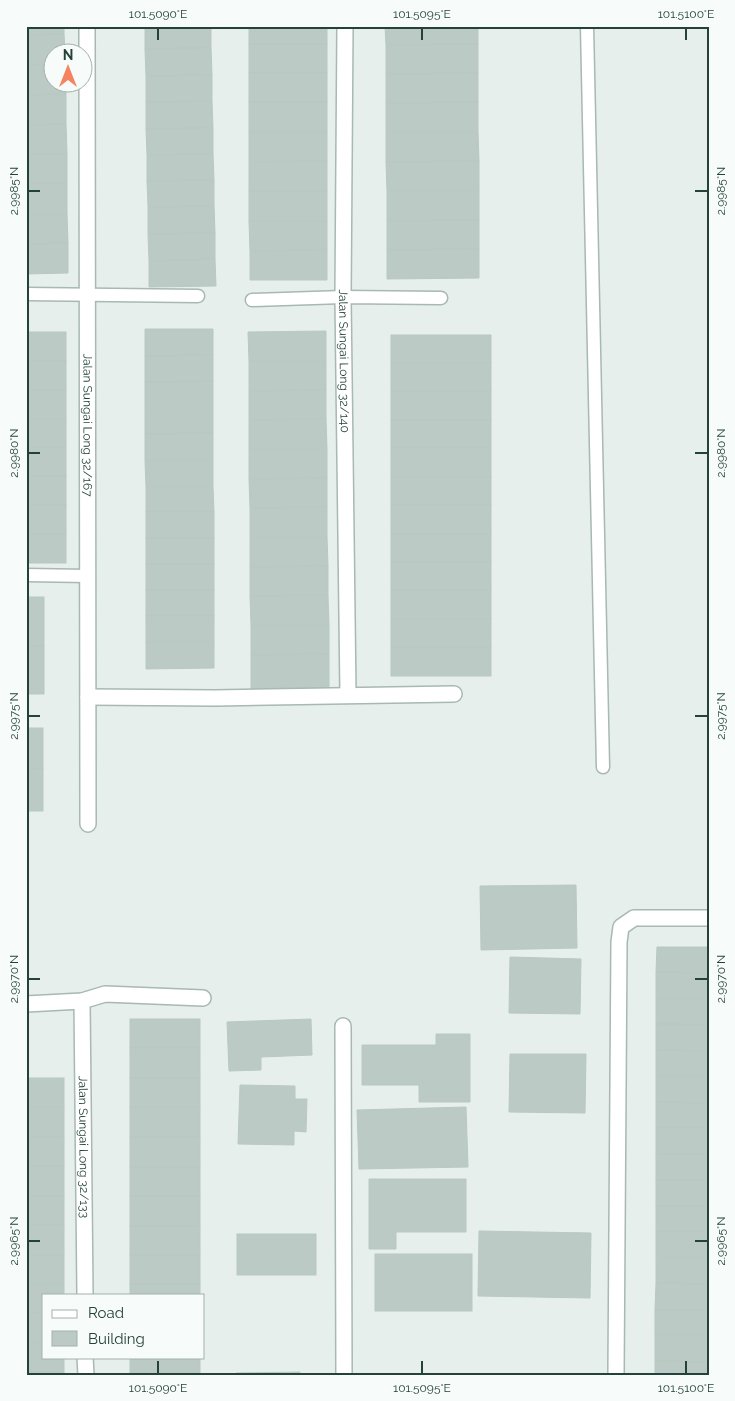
<svg xmlns="http://www.w3.org/2000/svg" width="735" height="1401" font-family="Raleway,sans-serif">
	<style>
		.building { fill: #bbcac4; stroke: #b8c9c2 }
		.lines { fill: none; stroke-linecap: round; stroke-linejoin: round }
		.lane-casing { stroke: #a8b8b2; stroke-width: 15 }
		.street-casing { stroke: #a8b8b2; stroke-width: 18 }
		.lane { stroke: #fff; stroke-width: 12 }
		.street { stroke: #fff; stroke-width: 15 }
		.ticks { fill: none; stroke: #24423a; stroke-width: 2 }
		.labels { text-anchor: middle; dominant-baseline: central; stroke-width: 4; stroke-linejoin: round; paint-order: stroke }
		.street-label { font-size: 12px; fill: #24423a; stroke: #f7fbf9 }
		.neatline { fill: none; stroke: #24423a; stroke-width: 2 }
		.ticks-label { font-size: 12px; text-anchor: middle; fill: #24423a }
	</style>
	<rect width="100%" height="100%" fill="#e6efeb"/>
	<!-- building -->
	<g class="building">
		<polygon points="26,26 64,26 64,34 26,35"/>
		<polygon points="145,26 211,26 211,48 145,49"/>
		<rect x="249" y="26" width="78" height="18"/>
		<polygon points="385,26 478,26 478,44 386,45"/>
		<polygon points="64,34 65,52 52,52 52,64 26,65 26,35"/>
		<rect x="249" y="44" width="78" height="29"/>
		<polygon points="478,44 478,73 386,74 386,45"/>
		<polygon points="211,48 212,75 146,76 145,49"/>
		<polygon points="52,64 52,82 65,82 66,94 26,95 26,65"/>
		<rect x="249" y="73" width="78" height="29"/>
		<polygon points="478,73 478,102 386,103 386,74"/>
		<polygon points="212,75 212,101 146,102 146,76"/>
		<polygon points="66,94 66,124 26,125 26,95"/>
		<polygon points="212,101 213,128 146,129 146,102"/>
		<rect x="249" y="102" width="78" height="30"/>
		<polygon points="478,102 478,132 386,132 386,103"/>
		<polygon points="66,124 67,154 26,154 26,125"/>
		<polygon points="213,128 213,154 147,155 146,129"/>
		<polygon points="249,132 327,132 327,161 249,162"/>
		<polygon points="386,132 478,132 479,161 386,162"/>
		<rect x="26" y="154" width="41" height="30"/>
		<polygon points="213,154 214,180 147,181 147,155"/>
		<polygon points="327,161 327,191 249,191 249,162"/>
		<polygon points="479,161 479,191 387,191 386,162"/>
		<polygon points="214,180 214,206 148,207 147,181"/>
		<rect x="26" y="184" width="41" height="30"/>
		<rect x="249" y="191" width="78" height="30"/>
		<polygon points="387,191 479,191 479,220 387,221"/>
		<polygon points="214,206 215,233 148,234 148,207"/>
		<polygon points="26,214 67,214 68,243 26,244"/>
		<polygon points="479,220 479,249 387,250 387,221"/>
		<polygon points="249,221 327,221 327,250 250,251"/>
		<polygon points="215,233 215,259 149,261 148,234"/>
		<polygon points="68,243 68,273 26,274 26,244"/>
		<polygon points="479,249 479,278 387,279 387,250"/>
		<polygon points="327,250 327,280 250,280 250,251"/>
		<polygon points="215,259 216,286 149,287 149,261"/>
		<polygon points="145,329 213,329 213,355 145,356"/>
		<polygon points="326,331 326,361 249,361 248,332"/>
		<rect x="26" y="332" width="40" height="29"/>
		<rect x="391" y="335" width="100" height="28"/>
		<polygon points="213,355 213,381 145,382 145,356"/>
		<rect x="26" y="361" width="40" height="29"/>
		<polygon points="249,361 326,361 326,390 249,391"/>
		<rect x="391" y="363" width="100" height="28"/>
		<polygon points="213,381 213,408 145,408 145,382"/>
		<rect x="26" y="390" width="40" height="29"/>
		<polygon points="326,390 326,419 249,420 249,391"/>
		<rect x="391" y="391" width="100" height="29"/>
		<polygon points="145,408 213,408 213,433 145,434"/>
		<rect x="26" y="419" width="40" height="29"/>
		<polygon points="326,419 327,449 249,449 249,420"/>
		<rect x="391" y="420" width="100" height="28"/>
		<polygon points="213,433 213,460 145,460 145,434"/>
		<rect x="26" y="448" width="40" height="28"/>
		<rect x="391" y="448" width="100" height="29"/>
		<polygon points="249,449 327,449 327,478 249,479"/>
		<polygon points="145,460 213,460 213,486 146,486"/>
		<rect x="26" y="476" width="40" height="29"/>
		<rect x="391" y="477" width="100" height="28"/>
		<polygon points="327,478 327,507 250,508 249,479"/>
		<polygon points="146,486 213,486 214,512 146,512"/>
		<rect x="26" y="505" width="40" height="29"/>
		<rect x="391" y="505" width="100" height="29"/>
		<polygon points="327,507 327,537 250,537 250,508"/>
		<rect x="146" y="512" width="68" height="26"/>
		<rect x="26" y="534" width="40" height="29"/>
		<rect x="391" y="534" width="100" height="28"/>
		<polygon points="250,537 327,537 328,566 250,567"/>
		<rect x="146" y="538" width="68" height="26"/>
		<rect x="391" y="562" width="100" height="28"/>
		<rect x="146" y="564" width="68" height="26"/>
		<polygon points="328,566 328,595 250,596 250,567"/>
		<rect x="146" y="590" width="68" height="26"/>
		<rect x="391" y="590" width="100" height="29"/>
		<polygon points="328,595 329,625 251,625 250,596"/>
		<rect x="26" y="597" width="18" height="49"/>
		<rect x="146" y="616" width="68" height="26"/>
		<rect x="391" y="619" width="100" height="28"/>
		<polygon points="251,625 329,625 329,654 251,655"/>
		<polygon points="146,642 214,642 214,668 146,669"/>
		<rect x="26" y="646" width="18" height="48"/>
		<rect x="391" y="647" width="100" height="29"/>
		<polygon points="329,654 329,695 251,696 251,655"/>
		<rect x="26" y="728" width="17" height="41"/>
		<rect x="26" y="769" width="17" height="42"/>
		<polygon points="576,885 577,948 481,950 480,886"/>
		<polygon points="657,947 709,947 709,973 656,972"/>
		<polygon points="510,957 581,959 580,1014 509,1013"/>
		<polygon points="656,972 709,973 709,999 656,999"/>
		<polygon points="656,999 709,999 709,1025 656,1024"/>
		<rect x="130" y="1019" width="70" height="29"/>
		<polygon points="311,1019 312,1055 261,1057 261,1070 229,1071 227,1022"/>
		<polygon points="656,1024 709,1025 709,1051 656,1050"/>
		<polygon points="436,1034 470,1034 470,1102 419,1102 419,1085 362,1085 362,1045 436,1045"/>
		<rect x="130" y="1048" width="70" height="30"/>
		<polygon points="656,1050 709,1051 709,1076 656,1076"/>
		<polygon points="510,1054 586,1054 585,1113 509,1112"/>
		<polygon points="656,1076 709,1076 709,1103 656,1102"/>
		<rect x="26" y="1078" width="38" height="29"/>
		<rect x="130" y="1078" width="70" height="29"/>
		<polygon points="240,1085 295,1086 295,1099 307,1099 306,1132 294,1131 294,1145 238,1144"/>
		<polygon points="656,1102 709,1103 709,1128 656,1128"/>
		<rect x="26" y="1107" width="38" height="30"/>
		<rect x="130" y="1107" width="70" height="30"/>
		<polygon points="466,1107 468,1167 359,1169 357,1110"/>
		<rect x="656" y="1128" width="53" height="26"/>
		<rect x="26" y="1137" width="38" height="29"/>
		<rect x="130" y="1137" width="70" height="30"/>
		<rect x="656" y="1154" width="53" height="26"/>
		<rect x="26" y="1166" width="38" height="30"/>
		<rect x="130" y="1167" width="70" height="29"/>
		<polygon points="369,1179 466,1179 466,1232 396,1232 396,1249 369,1249"/>
		<rect x="656" y="1180" width="53" height="26"/>
		<rect x="26" y="1196" width="38" height="29"/>
		<rect x="130" y="1196" width="70" height="30"/>
		<rect x="656" y="1206" width="53" height="26"/>
		<rect x="26" y="1225" width="38" height="30"/>
		<rect x="130" y="1226" width="70" height="29"/>
		<polygon points="479,1231 591,1233 590,1298 478,1296"/>
		<rect x="656" y="1232" width="53" height="26"/>
		<rect x="237" y="1234" width="79" height="41"/>
		<rect x="375" y="1254" width="97" height="57"/>
		<rect x="26" y="1255" width="38" height="29"/>
		<rect x="130" y="1255" width="70" height="29"/>
		<polygon points="656,1258 709,1258 709,1284 656,1283"/>
		<polygon points="656,1283 709,1284 709,1310 655,1310"/>
		<polygon points="26,1284 64,1284 64,1295 44,1295 44,1313 26,1313"/>
		<rect x="130" y="1284" width="70" height="11"/>
		<rect x="655" y="1310" width="54" height="25"/>
		<rect x="26" y="1313" width="18" height="30"/>
		<polygon points="655,1335 709,1335 709,1362 655,1361"/>
		<polygon points="26,1343 44,1343 44,1357 64,1357 64,1372 26,1372"/>
		<rect x="130" y="1357" width="70" height="16"/>
		<polygon points="655,1361 709,1362 709,1375 655,1375"/>
		<rect x="26" y="1372" width="38" height="3"/>
		<polygon points="300,1372 300,1375 236,1375 236,1373"/>
		<rect x="130" y="1373" width="70" height="2"/>
	</g>
	<g class="lines">
		<defs>
			<g id="lane">
				<polyline points="587,26 603,767"/>
				<polyline points="26,294 198,296"/>
				<polyline points="252,300 343,297 441,298"/>
				<polyline points="26,575 88,576"/>
			</g>
			<g id="street">
				<path id="s1" d="M 87,26 L 88,824"/>
				<path id="s2" d="M 345,26 L 343,297 L 348,695"/>
				<polyline points="88,697 215,698 454,694"/>
				<path id="s3" d="M 82,1001 L 85,1295"/>
				<polyline points="26,1004 82,1001 105,994 203,998"/>
				<polyline points="343,1026 344,1375"/>
				<polyline points="85,1357 86,1375"/>
				<polyline points="616,1375 619,942 621,927 634,918 709,918"/>
			</g>
		</defs>
		<!-- lane casing -->
		<use href="#lane" class="lane-casing"/>
		<!-- street casing -->
		<use href="#street" class="street-casing"/>
		<!-- lane -->
		<use href="#lane" class="lane"/>
		<!-- street -->
		<use href="#street" class="street"/>
	</g>
	<!-- ticks -->
	<path class="ticks" d="M 158,28 L 158,40M 422,28 L 422,40M 686,28 L 686,40M 28,191 L 40,191M 695,191 L 708,191M 28,453 L 40,453M 695,453 L 708,453M 28,716 L 40,716M 695,716 L 708,716M 28,979 L 40,979M 695,979 L 708,979M 28,1241 L 40,1241M 695,1241 L 708,1241M 158,1361 L 158,1374M 422,1361 L 422,1374M 686,1361 L 686,1374"/>
	<g class="labels">
		<!-- street labels -->
		<g class="street-label">
			<text stroke="none"><textPath href="#s2" startOffset="335">Jalan Sungai Long 32/140</textPath></text>
			<text stroke="none"><textPath href="#s1" startOffset="399">Jalan Sungai Long 32/167</textPath></text>
			<text stroke="none"><textPath href="#s3" startOffset="146">Jalan Sungai Long 32/133</textPath></text>
		</g>
	</g>
	<!-- border -->
	<rect width="735" height="1401" fill="none" stroke="#f7fbf9" stroke-width="55"/>
	<!-- legend -->
	<rect x="42" y="1294" width="162" height="65" fill="#f7fbf9" stroke="#a3b1ad"/>
	<rect x="52" y="1310" width="25" height="8" fill="#ffffff" stroke="#a3b1ad"/>
	<text x="88" y="1318" font-size="15" fill="#24423a">Road</text>
	<rect x="52" y="1331" width="25" height="15" fill="#bbcac4" stroke="#a3b1ad"/>
	<text x="88" y="1344" font-size="15" fill="#24423a">Building</text>
	<!-- north arrow -->
	<g transform="translate(68 68)"><circle r="24" fill="#f7fbf9" stroke="#a3b1ad"/>
	<path d="M0-4L9 19L0 12L-9 19Z" fill="#f4845f"/>
	<text y="-8" font-size="14" font-weight="bold" text-anchor="middle" fill="#24423a">N</text>
	</g>
	<rect x="28" y="28" width="680" height="1346" class="neatline"/>
	<g class="ticks-label">
		<text x="158" y="18">101.5090°E</text>
		<text x="422" y="18">101.5095°E</text>
		<text x="686" y="18">101.5100°E</text>
		<text transform="translate(14 191) rotate(-90)" y="4">2.9985°N</text>
		<text transform="translate(721 191) rotate(-90)" y="4">2.9985°N</text>
		<text transform="translate(14 453) rotate(-90)" y="4">2.9980°N</text>
		<text transform="translate(721 453) rotate(-90)" y="4">2.9980°N</text>
		<text transform="translate(14 716) rotate(-90)" y="4">2.9975°N</text>
		<text transform="translate(721 716) rotate(-90)" y="4">2.9975°N</text>
		<text transform="translate(14 979) rotate(-90)" y="4">2.9970°N</text>
		<text transform="translate(721 979) rotate(-90)" y="4">2.9970°N</text>
		<text transform="translate(14 1241) rotate(-90)" y="4">2.9965°N</text>
		<text transform="translate(721 1241) rotate(-90)" y="4">2.9965°N</text>
		<text x="158" y="1392">101.5090°E</text>
		<text x="422" y="1392">101.5095°E</text>
		<text x="686" y="1392">101.5100°E</text>
	</g>
</svg>
